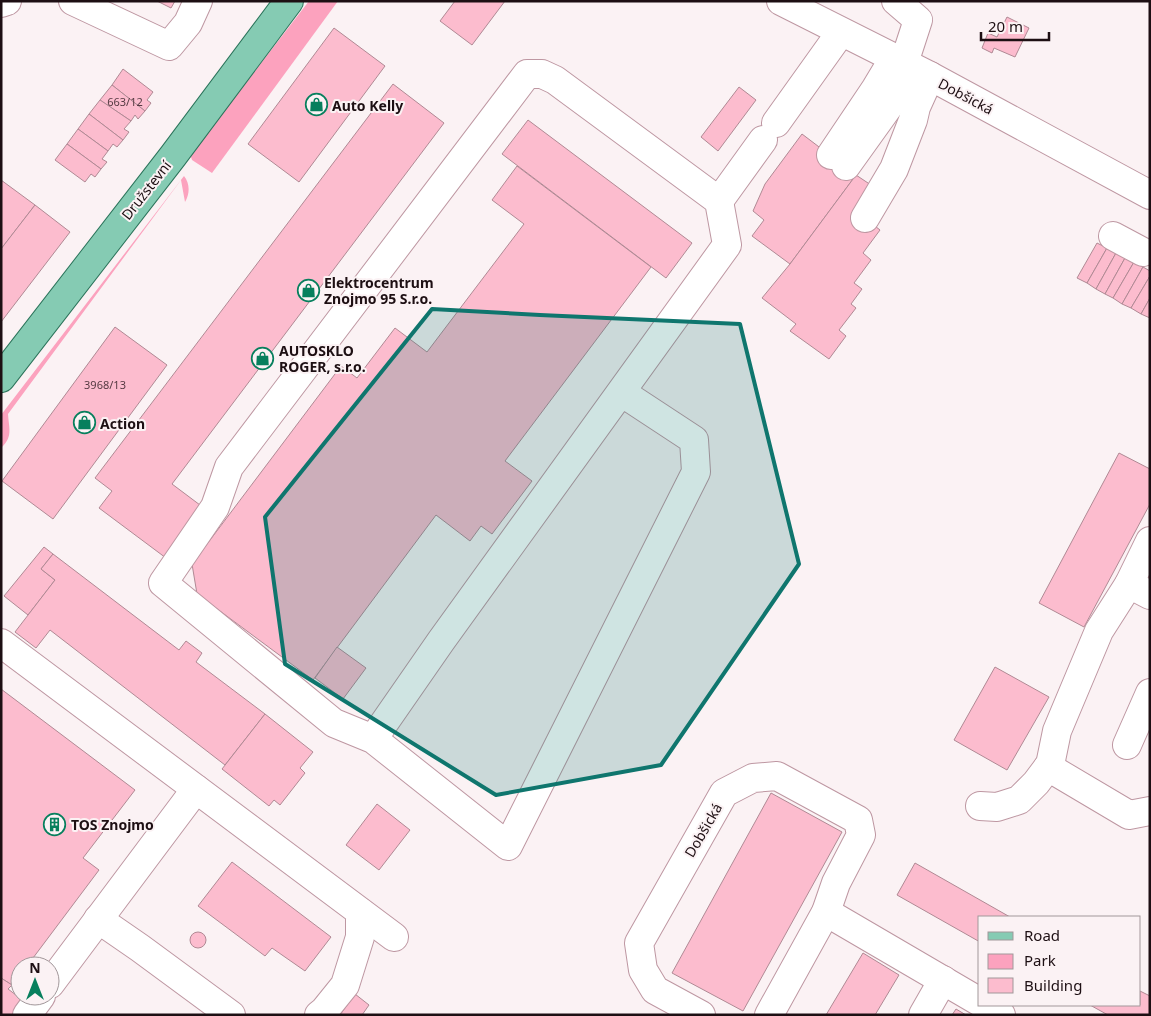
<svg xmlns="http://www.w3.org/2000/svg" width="1151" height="1016" font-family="'Noto Sans',sans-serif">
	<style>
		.green { fill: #fca2be }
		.building { fill: #fcbcce; stroke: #b08994 }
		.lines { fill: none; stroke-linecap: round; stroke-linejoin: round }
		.minor-casing { stroke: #be97a2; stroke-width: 30 }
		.major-casing { stroke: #2b735a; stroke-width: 30 }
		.minor { stroke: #fff; stroke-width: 28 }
		.major { stroke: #85cbb3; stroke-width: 28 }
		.marked { fill: #0f766e; fill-opacity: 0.2; stroke: #0f766e; stroke-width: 4; stroke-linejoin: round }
		.labels { text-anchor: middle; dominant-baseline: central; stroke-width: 4; stroke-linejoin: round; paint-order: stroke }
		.number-label { font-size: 11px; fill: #553a42 }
		.street-label { font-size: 14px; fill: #1d0f13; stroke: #fbf2f4 }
		.poi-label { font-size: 14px; font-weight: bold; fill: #1d0f13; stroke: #fbf2f4; text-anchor: start }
	</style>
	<rect width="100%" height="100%" fill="#fbf2f4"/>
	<!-- green -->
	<g class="green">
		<polygon points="309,1 338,1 212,173 192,160 191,157 191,154"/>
		<path d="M 184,176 C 190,183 190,194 185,202 L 181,180 L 8,414 C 9,429 13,437 1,448 L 1,415 Z"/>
	</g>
	<!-- building -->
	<g class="building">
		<polygon points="157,1 175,1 171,8"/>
		<polygon points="455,1 505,1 472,45 440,21"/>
		<polygon points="1007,17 1029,28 1015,57 994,48 992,53 982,48 988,33 997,37"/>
		<polygon points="334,28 385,66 299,182 248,144"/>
		<polygon points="123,69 153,92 147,100 151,103 145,111 112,85"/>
		<polygon points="393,84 444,123 172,484 204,508 166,558 99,508 112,491 95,478"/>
		<polygon points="112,85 145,111 138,119 135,115 131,121 100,100"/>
		<polygon points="739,87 756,100 718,151 701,137"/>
		<polygon points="100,100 131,121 124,129 129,132 123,140 89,114"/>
		<polygon points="89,114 123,140 117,147 113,144 108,151 78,129"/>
		<polygon points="528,120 692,243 666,278 502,154"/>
		<polygon points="78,129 108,151 102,159 107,162 101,169 67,144"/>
		<polygon points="802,134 856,175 790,264 752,236 764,220 753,211 765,184"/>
		<polygon points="67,144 101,169 95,177 91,174 85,182 55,160"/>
		<polygon points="517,166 651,267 505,461 532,481 492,534 481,526 470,541 436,515 313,680 197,594 192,564 341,366 357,378 395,328 427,352 524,224 492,200"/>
		<polygon points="856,175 874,187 856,211 880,230 863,253 871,260 854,283 862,289 851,304 856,308 839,330 846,336 829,359 790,331 796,324 762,298 790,264"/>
		<polygon points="1,180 35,205 1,249"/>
		<polygon points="35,205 70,232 1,322 1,249"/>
		<polygon points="1097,243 1107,248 1087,283 1077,278"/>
		<polygon points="1107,248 1116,253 1096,289 1087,283"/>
		<polygon points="1116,253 1125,258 1105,294 1096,289"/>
		<polygon points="1125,258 1134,262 1113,298 1105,294"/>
		<polygon points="1134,262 1143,267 1122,304 1113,298"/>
		<polygon points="1143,267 1150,271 1150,276 1131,308 1122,304"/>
		<polygon points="1150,276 1150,298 1141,314 1131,308"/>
		<polygon points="1150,298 1150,318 1141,314"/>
		<polygon points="115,327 167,365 53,519 2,481"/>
		<polygon points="1119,453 1150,469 1150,504 1084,627 1039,603"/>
		<polygon points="44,547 53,554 41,569 55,580 28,615 4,596"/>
		<polygon points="53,554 179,650 186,641 202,653 196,662 265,714 225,765 50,630 36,648 15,632 55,580 41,569"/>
		<polygon points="337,647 366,668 343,699 315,678"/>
		<polygon points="995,667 1049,697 1007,770 954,740"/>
		<polygon points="1,689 135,790 83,858 99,870 27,966 20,966 20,975 12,985 1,978"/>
		<polygon points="265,714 313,752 300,768 305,773 280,805 274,800 269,806 222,769"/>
		<polygon points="771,793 842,832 743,1011 672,973"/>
		<polygon points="377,804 410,830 379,870 346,845"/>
		<polygon points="232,862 331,937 305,971 272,948 265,956 198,906"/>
		<polygon points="915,863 1010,917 980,917 980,942 897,895"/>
		<circle cx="198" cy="940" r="8"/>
		<polygon points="863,953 899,975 875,1015 826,1015"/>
		<polygon points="1,978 12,985 8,989 24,1001 14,1015 1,1015"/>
		<polygon points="1140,991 1150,996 1150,1015 1108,1015 1090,1005 1140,1005"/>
		<polygon points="355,994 369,1005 362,1015 340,1015"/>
		<polygon points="956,1009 966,1015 952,1015"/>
	</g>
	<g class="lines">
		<defs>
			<g id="minor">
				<polyline points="73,1 169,46 188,23 198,1"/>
				<polyline points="781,1 930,76 1150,195"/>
				<polyline points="896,1 918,20 904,63"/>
				<polyline points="1,3 7,1"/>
				<polyline points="776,123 841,32"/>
				<polyline points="831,155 876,88 894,58"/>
				<polyline points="846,166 894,99 913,68"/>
				<polyline points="719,201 763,140"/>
				<polyline points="865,218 894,169 913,120 916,107 930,76"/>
				<polyline points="1113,236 1143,252"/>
				<polyline points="1129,584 1150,541"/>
				<polyline points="1,643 394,937"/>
				<polyline points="373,739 334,723 163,583 215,507 229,467 527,74 542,74 555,80 719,201 727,245 441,641 373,739 508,846 696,472 694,440 621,392"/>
				<polyline points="1127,745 1150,693"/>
				<polyline points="1048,767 1129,815 1150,811"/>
				<polyline points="980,806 997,807 1019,800 1036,783 1048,767 1050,765 1057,731 1099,631 1129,584 1150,595"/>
				<polyline points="826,912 980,1002"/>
				<polyline points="98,919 140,948 231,1015"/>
				<polyline points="50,984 196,789"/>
				<polyline points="984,1005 1001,1015"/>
				<polyline points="27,1015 41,996"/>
				<polyline points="319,1015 324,1011 345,985 360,937 360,912"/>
				<polyline points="701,1015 655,990 643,970 639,943 724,793 753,778 777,776 858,820 861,835 836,883 826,912 769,1015"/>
				<polyline points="923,1015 943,980"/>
			</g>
			<polyline id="major" points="1,378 173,156 289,1"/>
		</defs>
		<!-- minor casing -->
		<use href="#minor" class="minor-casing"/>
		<!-- major casing -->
		<use href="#major" class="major-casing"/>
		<!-- minor -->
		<use href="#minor" class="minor"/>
		<!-- major -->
		<use href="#major" class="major"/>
	</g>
	<!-- marked area -->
	<path class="marked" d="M 432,309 L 540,315 L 740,324 L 799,564 L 661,765 L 496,795 L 285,664 L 265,517 Z"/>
	<!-- icons -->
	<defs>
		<symbol id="shop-ring" viewBox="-11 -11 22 22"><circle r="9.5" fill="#fbf2f4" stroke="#077f5d" stroke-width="1.5"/><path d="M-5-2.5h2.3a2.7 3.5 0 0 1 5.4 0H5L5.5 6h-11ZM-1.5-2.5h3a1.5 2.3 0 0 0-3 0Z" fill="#077f5d"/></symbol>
		<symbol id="building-ring" viewBox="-11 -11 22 22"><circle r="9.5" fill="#fbf2f4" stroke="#077f5d" stroke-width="1.5"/><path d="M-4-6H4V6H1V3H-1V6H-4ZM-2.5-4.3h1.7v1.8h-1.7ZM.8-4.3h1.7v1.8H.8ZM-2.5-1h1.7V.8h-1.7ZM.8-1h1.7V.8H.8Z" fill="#077f5d"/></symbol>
	</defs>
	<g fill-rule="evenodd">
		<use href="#shop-ring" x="304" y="92" width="25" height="25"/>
		<use href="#shop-ring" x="296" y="278" width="25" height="25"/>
		<use href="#shop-ring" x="250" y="346" width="25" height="25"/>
		<use href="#shop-ring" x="72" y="410" width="25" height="25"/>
		<use href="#building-ring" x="42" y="812" width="25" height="25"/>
	</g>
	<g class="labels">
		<!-- number labels -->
		<g class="number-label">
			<text x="125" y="101">663/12</text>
			<text x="105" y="384">3968/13</text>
		</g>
		<!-- street labels -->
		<g class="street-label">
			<text transform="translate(966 96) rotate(28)">Dobšická</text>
			<text transform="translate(146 190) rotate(-52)">Družstevní</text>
			<text transform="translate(703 830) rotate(-60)">Dobšická</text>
		</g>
		<!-- poi labels -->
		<g class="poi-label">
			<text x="332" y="105">Auto Kelly</text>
			<text x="324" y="282">Elektrocentrum<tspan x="324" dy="16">Znojmo 95 S.r.o.</tspan></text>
			<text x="279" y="350">AUTOSKLO<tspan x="279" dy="16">ROGER, s.r.o.</tspan></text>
			<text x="100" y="423">Action</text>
			<text x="71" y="824">TOS Znojmo</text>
		</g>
	</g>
	<!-- border -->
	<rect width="1151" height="1016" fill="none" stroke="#1d0f13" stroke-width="5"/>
	<!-- legend -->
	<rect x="978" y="916" width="162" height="90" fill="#fbf2f4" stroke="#a2979a"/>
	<rect x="988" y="932" width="25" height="8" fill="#85cbb3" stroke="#a2979a"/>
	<text x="1024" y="941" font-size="15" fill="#1d0f13">Road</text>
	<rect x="988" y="954" width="25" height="15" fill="#fca2be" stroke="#a2979a"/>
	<text x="1024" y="966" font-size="15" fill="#1d0f13">Park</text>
	<rect x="988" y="978" width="25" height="15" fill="#fcbcce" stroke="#a2979a"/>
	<text x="1024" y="991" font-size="15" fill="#1d0f13">Building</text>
	<!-- north arrow -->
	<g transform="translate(35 981)"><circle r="24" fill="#fbf2f4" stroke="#a2979a"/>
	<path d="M0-4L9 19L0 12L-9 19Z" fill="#077f5d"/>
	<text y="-8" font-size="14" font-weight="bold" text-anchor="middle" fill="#1d0f13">N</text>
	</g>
	<!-- scale -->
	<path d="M981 32v8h68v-8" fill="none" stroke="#1d0f13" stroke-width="2.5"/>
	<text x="988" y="32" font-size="15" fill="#1d0f13" stroke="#fbf2f4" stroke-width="4" paint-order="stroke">20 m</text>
</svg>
